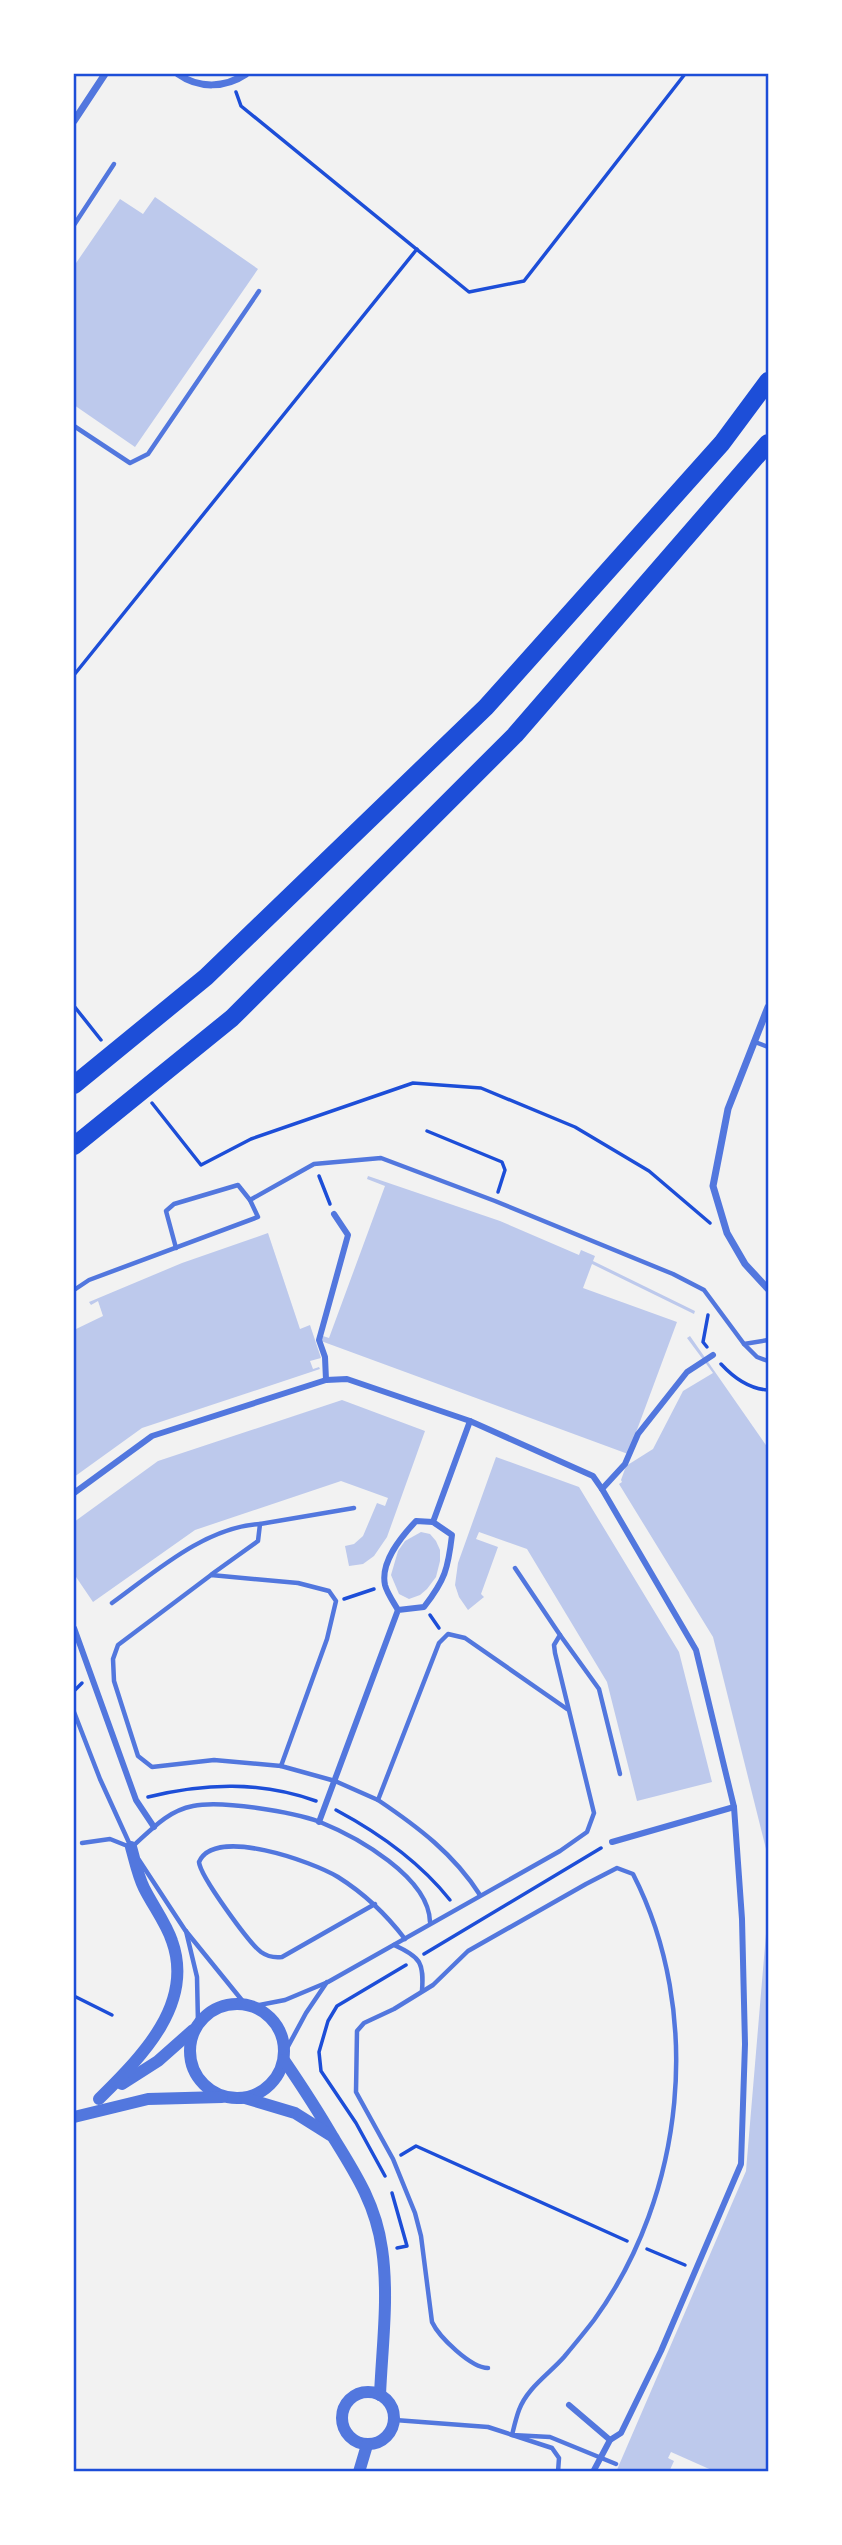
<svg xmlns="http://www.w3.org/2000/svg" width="842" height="2545" font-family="Figtree,sans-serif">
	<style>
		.building { fill: #bdc9ec }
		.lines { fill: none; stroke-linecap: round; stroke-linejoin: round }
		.path { stroke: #1d4ed8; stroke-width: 3.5 }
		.service { stroke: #5277de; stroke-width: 4.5 }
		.pedestrian { stroke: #5277de; stroke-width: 6 }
		.minor { stroke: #5277de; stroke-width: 7 }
		.tertiary { stroke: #5277de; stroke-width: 12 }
		.motorway { stroke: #1d4ed8; stroke-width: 18 }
		.neatline { fill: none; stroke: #1d4ed8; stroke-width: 2.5 }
	</style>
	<rect width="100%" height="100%" fill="#f2f2f2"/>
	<!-- building -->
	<g class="building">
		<polygon points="155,197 258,269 135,447 74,405 74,266 120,199 143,214"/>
		<polygon points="368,1176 500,1221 579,1255 581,1250 595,1256 593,1261 695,1311 694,1314 592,1264 583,1288 677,1322 628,1454 321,1341 323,1336 329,1338 385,1186 367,1179"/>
		<polygon points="268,1233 300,1329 310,1325 321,1358 310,1361 313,1369 319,1367 320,1369 142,1428 74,1477 74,1330 103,1316 98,1301 91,1305 89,1302 182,1263"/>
		<polygon points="690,1336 768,1448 768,1857 713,1637 619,1484 622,1482 621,1480 626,1466 653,1449 683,1391 713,1373 687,1338"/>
		<polygon points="342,1400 425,1431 387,1537 374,1556 363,1564 349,1566 345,1546 354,1544 363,1536 377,1503 385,1506 388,1498 341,1481 195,1530 93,1602 74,1574 74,1522 158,1461"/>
		<polygon points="496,1457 579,1487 679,1652 712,1782 637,1801 607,1682 527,1549 479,1532 476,1539 498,1547 481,1594 484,1597 468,1610 459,1597 455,1585 458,1563"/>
		<polygon points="421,1532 430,1534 436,1541 440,1550 440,1561 436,1577 427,1589 420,1595 409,1599 399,1594 391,1575 398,1551 405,1541"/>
		<polygon points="767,1922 768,1922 768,2472 716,2472 671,2452 668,2458 674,2461 669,2472 616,2472 746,2171"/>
	</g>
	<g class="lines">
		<!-- path -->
		<g class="path">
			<polyline points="236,92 241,106 469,292 524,281 685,74"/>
			<polyline points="74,675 417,249"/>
			<polyline points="74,1006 101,1040"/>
			<polyline points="152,1103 201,1165 251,1139 413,1083 481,1088 575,1127 649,1171 710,1223"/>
			<polyline points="427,1131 502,1162 505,1170 498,1192"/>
			<polyline points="319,1176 330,1204"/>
			<polyline points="707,1347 703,1342 708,1315"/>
			<path d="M 721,1364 C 734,1378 749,1389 768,1390"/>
			<polyline points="344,1599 374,1589"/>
			<polyline points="430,1615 439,1628"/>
			<polyline points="74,1691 82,1683"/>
			<path d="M 148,1797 C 205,1783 260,1781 316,1801"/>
			<path d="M 336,1810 C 379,1833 419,1861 450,1900"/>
			<polyline points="424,1954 601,1848"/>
			<polyline points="74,1996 112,2015"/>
			<polyline points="401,2155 416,2146 627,2241"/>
			<polyline points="385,2176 356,2123 321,2071 319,2052 328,2021 337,2006 406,1965"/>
			<polyline points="392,2193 407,2246 397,2248"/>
			<polyline points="647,2249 685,2265"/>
		</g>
		<!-- service -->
		<g class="service">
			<polyline points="74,225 114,164"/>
			<polyline points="74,426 130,463 148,454 259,291"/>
			<polyline points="755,1042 768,1047"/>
			<polyline points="176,1248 166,1211 174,1204 238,1185 250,1200"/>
			<polyline points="74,1290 89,1280 258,1217 250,1200 314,1164 381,1158 495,1201 673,1274 704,1290 744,1344"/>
			<polyline points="768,1340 744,1344 757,1357 768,1361"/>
			<polyline points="212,1574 258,1541 260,1524 354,1508"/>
			<polygon points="211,1575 298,1583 329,1591 336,1601 327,1639 281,1766 214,1760 152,1767 138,1756 114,1681 113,1659 118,1645"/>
			<path d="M 112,1603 C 155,1572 205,1527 260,1524"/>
			<polyline points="560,1635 599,1689 620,1774"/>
			<polyline points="74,1712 100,1779 131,1847"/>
			<polyline points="281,1766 335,1781 378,1800"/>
			<polyline points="82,1843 110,1839 130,1847"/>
			<path d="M 132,1847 C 151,1830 167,1811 193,1806 C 222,1800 293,1812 320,1822 C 357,1837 429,1877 430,1922"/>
			<polyline points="139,1860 185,1930 245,2004"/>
			<path d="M 480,1895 C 454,1854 418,1827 378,1800 L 439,1643 L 448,1634 L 465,1638 L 567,1709"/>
			<path d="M 375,1904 L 282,1957 C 274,1958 268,1957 261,1952 C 249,1943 200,1876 199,1862 C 215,1826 313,1862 338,1877 C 365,1894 386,1914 405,1939"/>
			<polyline points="186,1931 197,1977 198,2023"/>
			<path d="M 394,1945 C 421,1957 424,1963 422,1991"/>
			<polyline points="254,2006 285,2000 328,1982 560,1851 587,1832 594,1813 555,1653 554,1645 560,1635 515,1568"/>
			<polyline points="285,2052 306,2013 327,1982"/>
			<path d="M 488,2368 C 471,2368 439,2337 432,2322 L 421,2236 L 415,2213 L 393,2159 L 356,2092 L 357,2031 L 364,2023 L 394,2009 L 433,1985 L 468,1951 L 586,1884 L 617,1868 L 633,1874 C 704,2013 685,2195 594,2320 C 584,2333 574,2345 564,2357 C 549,2374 527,2388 519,2410 C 516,2418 514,2427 512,2435 L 550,2437 L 616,2464"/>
			<polyline points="395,2420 488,2427 552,2448 559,2458 558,2472"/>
		</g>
		<!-- pedestrian -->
		<g class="pedestrian">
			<polyline points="326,1380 325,1357 319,1340 348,1235 334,1214"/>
			<polyline points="602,1489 625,1464 638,1434 687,1372 713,1355"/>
			<polyline points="74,1493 152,1436 326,1380 347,1379 470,1421 593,1476 602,1489 696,1650 734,1807 742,1919 745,2044 741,2164 661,2351 621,2433 610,2440 593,2472"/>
			<path d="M 398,1610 C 394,1603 387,1593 385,1585 C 380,1562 401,1537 416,1521 L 433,1522"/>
			<polyline points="74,1628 136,1800 154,1827"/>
			<path d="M 319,1822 L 398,1610 L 424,1607 C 445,1580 448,1569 452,1535 L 433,1522 L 470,1421"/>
			<polyline points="612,1842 734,1807"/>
			<polyline points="569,2405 610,2440"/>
		</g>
		<!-- minor -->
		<g class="minor">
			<path d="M 178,74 C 199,89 225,88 246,74"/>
			<polyline points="74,121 105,74"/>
			<polyline points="768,1007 728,1109 713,1186 727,1233 745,1264 768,1289"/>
		</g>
		<!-- tertiary -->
		<g class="tertiary">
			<circle cx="237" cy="2051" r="47"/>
			<path d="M 284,2060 C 301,2085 318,2111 333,2137 C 356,2174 376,2205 382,2249 C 389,2297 382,2347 380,2395"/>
			<polyline points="122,2084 158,2061 193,2030"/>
			<polyline points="245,2098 295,2113 330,2135"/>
			<path d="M 99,2099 C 140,2058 195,2005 172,1941 C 166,1923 153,1906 144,1888 C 138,1876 135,1861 131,1847"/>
			<polyline points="74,2117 148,2099 222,2097"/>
			<circle cx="368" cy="2418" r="26"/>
			<polyline points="359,2472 367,2445"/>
		</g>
		<!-- motorway -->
		<g class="motorway">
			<polyline points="74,1085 206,977 486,707 722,443 768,381"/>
			<polyline points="74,1146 232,1018 515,735 768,443"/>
		</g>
	</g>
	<!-- border -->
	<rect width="842" height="2545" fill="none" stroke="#ffffff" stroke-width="150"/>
	<rect x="75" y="75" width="692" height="2395" class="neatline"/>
</svg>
